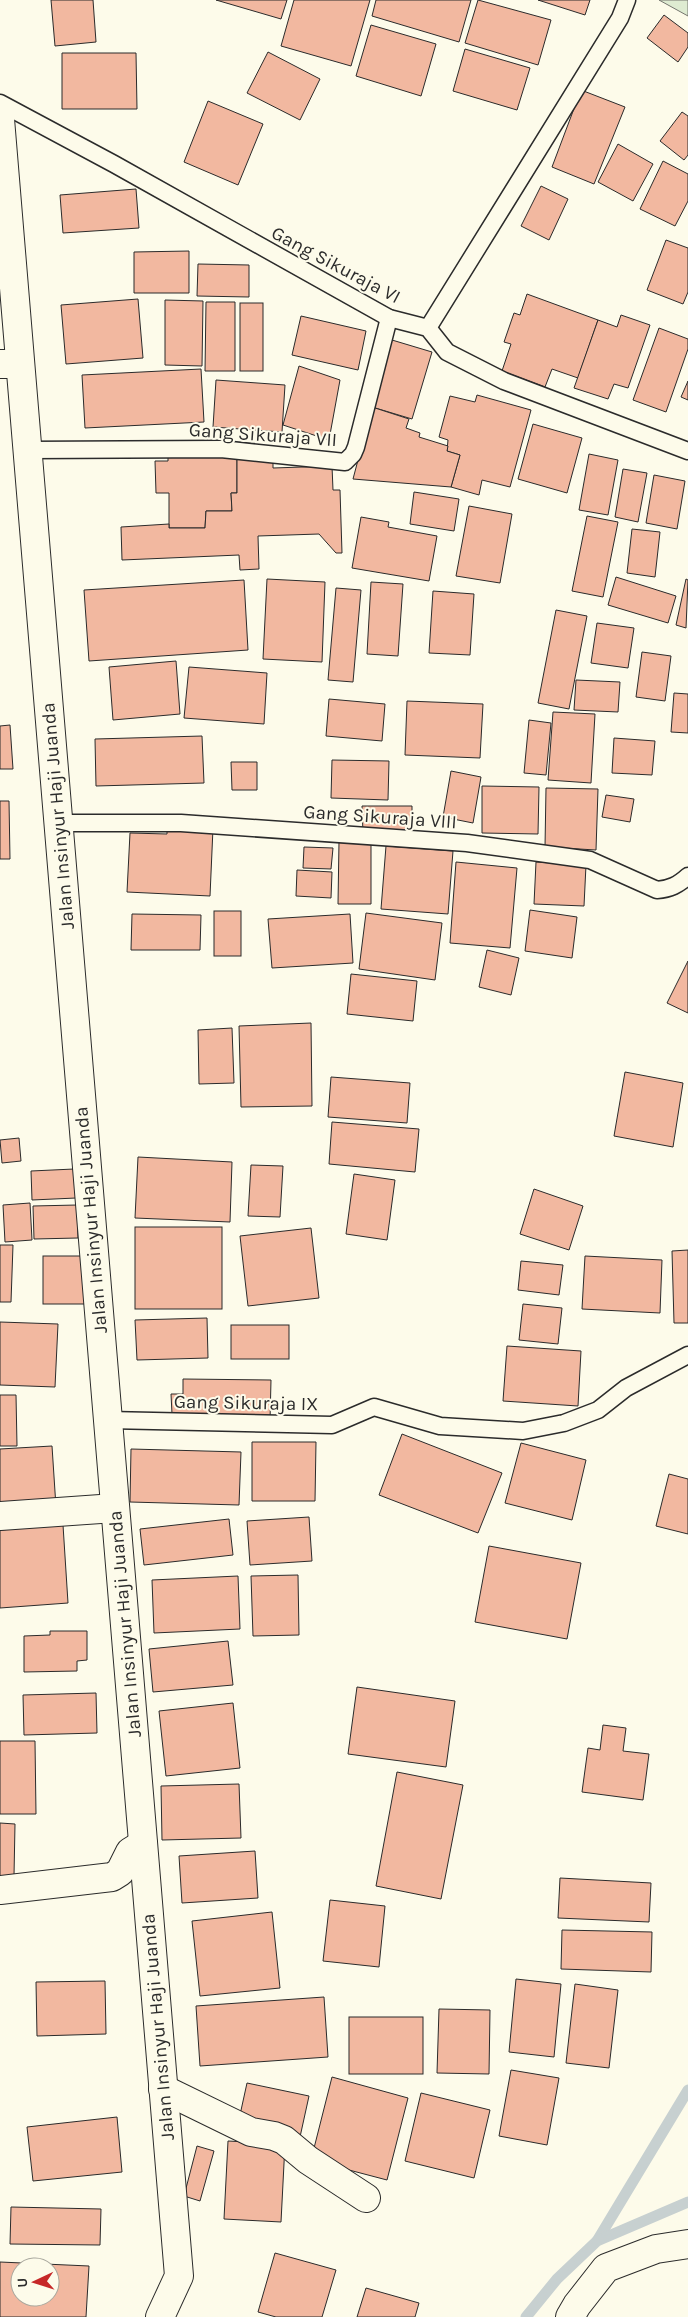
<svg xmlns="http://www.w3.org/2000/svg" width="688" height="2317" font-family="Karla,sans-serif">
	<style>
		.green { fill: #deebd1; stroke: #74746e }
		.lines { fill: none; stroke-linecap: round; stroke-linejoin: round }
		.stream { stroke: #c7d0d0; stroke-width: 11 }
		.building { fill: #f2b8a0; stroke: #2b2b2b; fill-rule: evenodd }
		.service-casing { stroke: #2b2b2b; stroke-width: 19 }
		.minor-casing { stroke: #2b2b2b; stroke-width: 30 }
		.trunk-casing { stroke: #2b2b2b; stroke-width: 30 }
		.service { stroke: #fdfbea; stroke-width: 16 }
		.minor { stroke: #fdfbea; stroke-width: 28 }
		.trunk { stroke: #fdfbea; stroke-width: 28 }
		.labels { text-anchor: middle; dominant-baseline: central; stroke-width: 4; stroke-linejoin: round; paint-order: stroke }
		.street-label { font-size: 19px; fill: #2b2b2b; stroke: #fdfbea }
	</style>
	<rect width="100%" height="100%" fill="#fdfbea"/>
	<!-- green -->
	<polygon class="green" points="659,0 688,0 688,16"/>
	<g class="lines">
		<!-- stream -->
		<g class="stream">
			<polyline points="597,2241 688,2090"/>
			<polyline points="526,2317 557,2279 597,2241 688,2202"/>
		</g>
	</g>
	<!-- building -->
	<g class="building">
		<polygon points="51,0 93,0 96,42 55,46"/>
		<polygon points="216,0 287,0 281,19"/>
		<polygon points="294,0 370,0 351,66 281,46"/>
		<polygon points="376,0 471,0 459,42 372,16"/>
		<polygon points="478,0 551,20 538,65 465,43"/>
		<polygon points="538,0 590,0 585,15"/>
		<polygon points="664,15 688,33 688,47 678,62 647,38"/>
		<polygon points="371,25 436,44 421,96 356,76"/>
		<polygon points="465,49 530,68 517,110 453,91"/>
		<polygon points="268,52 320,79 300,120 247,93"/>
		<polygon points="62,53 136,53 137,109 62,109"/>
		<polygon points="581,90 625,107 594,184 552,167"/>
		<polygon points="208,101 263,124 238,185 184,162"/>
		<polygon points="682,112 688,116 688,155 684,160 660,141"/>
		<polygon points="618,144 653,164 633,201 598,182"/>
		<polygon points="663,161 688,174 688,201 675,226 640,209"/>
		<polygon points="541,186 568,199 549,240 521,226"/>
		<polygon points="136,189 139,228 63,233 60,195"/>
		<polygon points="666,240 688,248 688,292 683,304 647,290"/>
		<polygon points="189,251 189,293 134,293 134,252"/>
		<polygon points="198,264 249,265 249,297 197,296"/>
		<polygon points="527,294 598,320 578,378 552,369 545,387 502,371 511,344 504,342 514,313 520,315"/>
		<polygon points="138,299 143,358 66,364 61,305"/>
		<polygon points="165,300 203,301 202,366 165,365"/>
		<polygon points="206,302 235,302 235,371 205,371"/>
		<rect x="240" y="303" width="23" height="68"/>
		<polygon points="621,315 650,325 628,388 614,384 608,399 574,388 598,320 617,327"/>
		<polygon points="301,316 366,331 358,370 292,355"/>
		<polygon points="659,328 688,339 688,349 666,412 633,400"/>
		<polygon points="392,340 432,352 412,419 372,407"/>
		<polygon points="299,366 340,380 329,440 283,425"/>
		<polygon points="201,369 204,422 85,428 82,375"/>
		<polygon points="216,380 285,385 282,432 213,427"/>
		<polygon points="688,381 688,400 681,397"/>
		<polygon points="477,395 531,410 510,487 482,480 479,495 451,487 460,455 447,451 448,440 439,437 450,396 475,402"/>
		<polygon points="372,407 409,419 406,428 420,433 419,437 448,446 447,451 460,455 451,487 353,479"/>
		<polygon points="533,424 582,438 567,493 518,479"/>
		<polygon points="220,453 221,457 237,457 237,493 231,493 232,511 206,511 205,528 169,528 169,493 156,493 155,461 168,461 168,454"/>
		<polygon points="589,454 618,460 608,515 579,510"/>
		<polygon points="237,457 273,457 273,468 332,466 333,490 340,490 342,553 336,553 319,534 258,536 259,569 240,570 239,555 122,560 121,527 169,524 169,528 205,528 206,511 232,511 231,493 237,493"/>
		<polygon points="623,469 647,473 638,522 615,517"/>
		<polygon points="654,475 685,481 677,529 646,523"/>
		<polygon points="414,492 459,499 454,531 410,524"/>
		<polygon points="469,506 512,514 500,583 456,576"/>
		<polygon points="587,516 618,522 603,597 572,591"/>
		<polygon points="361,517 389,522 388,527 437,536 429,581 352,568"/>
		<polygon points="632,529 660,532 655,577 627,573"/>
		<polygon points="616,577 676,596 668,623 608,605"/>
		<polygon points="267,579 325,582 322,662 263,659"/>
		<polygon points="686,579 688,580 686,628 676,625"/>
		<polygon points="244,580 248,650 89,661 84,590"/>
		<polygon points="371,582 403,584 398,656 367,654"/>
		<polygon points="336,588 361,590 353,682 328,680"/>
		<polygon points="433,591 474,594 470,655 429,653"/>
		<polygon points="556,610 587,616 569,709 538,703"/>
		<polygon points="597,623 634,628 628,668 591,663"/>
		<polygon points="642,652 671,656 665,701 636,697"/>
		<polygon points="176,661 180,714 113,720 109,667"/>
		<polygon points="189,667 267,673 264,724 184,718"/>
		<polygon points="576,680 620,682 618,712 574,710"/>
		<polygon points="674,693 688,694 688,733 671,732"/>
		<polygon points="329,699 385,704 382,741 326,736"/>
		<polygon points="407,701 483,704 480,758 405,755"/>
		<polygon points="553,712 595,714 591,783 548,780"/>
		<polygon points="529,720 551,723 546,775 524,773"/>
		<polygon points="10,725 13,769 0,769 0,726"/>
		<polygon points="202,736 204,783 96,786 95,739"/>
		<polygon points="614,738 655,741 652,775 612,773"/>
		<polygon points="332,760 389,761 388,800 331,798"/>
		<polygon points="231,762 257,762 257,790 232,790"/>
		<polygon points="451,771 481,777 473,823 443,817"/>
		<polygon points="482,786 539,787 538,834 482,833"/>
		<polygon points="546,788 598,789 596,850 545,847"/>
		<polygon points="606,795 634,799 630,822 602,817"/>
		<polygon points="0,801 9,801 10,859 0,859"/>
		<polygon points="362,806 412,806 412,834 363,834"/>
		<polygon points="167,826 213,828 210,896 127,892 130,833 167,834"/>
		<polygon points="339,841 371,841 371,904 338,904"/>
		<polygon points="386,846 453,851 448,914 381,909"/>
		<polygon points="304,847 333,848 331,869 303,868"/>
		<polygon points="456,862 517,868 510,948 450,943"/>
		<polygon points="536,862 586,865 584,906 534,904"/>
		<polygon points="297,870 332,872 331,898 296,896"/>
		<polygon points="530,910 577,917 572,958 525,951"/>
		<rect x="214" y="911" width="27" height="45"/>
		<polygon points="366,913 442,923 435,980 359,969"/>
		<polygon points="132,914 201,915 200,950 131,950"/>
		<polygon points="350,914 353,963 272,968 268,919"/>
		<polygon points="487,950 519,958 511,995 479,987"/>
		<polygon points="688,961 688,1013 667,1003"/>
		<polygon points="351,974 417,981 413,1021 347,1014"/>
		<polygon points="311,1023 312,1106 241,1107 239,1026"/>
		<polygon points="232,1028 234,1083 199,1084 198,1030"/>
		<polygon points="625,1072 683,1083 673,1147 614,1136"/>
		<polygon points="331,1077 410,1083 407,1123 328,1117"/>
		<polygon points="332,1122 419,1129 415,1172 329,1164"/>
		<polygon points="19,1138 21,1161 2,1163 0,1140"/>
		<polygon points="138,1157 232,1162 230,1222 135,1218"/>
		<polygon points="251,1165 283,1166 280,1217 248,1216"/>
		<polygon points="74,1169 76,1198 32,1200 31,1171"/>
		<polygon points="354,1174 395,1180 387,1240 346,1234"/>
		<polygon points="534,1189 583,1206 569,1250 520,1234"/>
		<polygon points="30,1203 32,1240 5,1242 3,1205"/>
		<polygon points="77,1205 78,1238 34,1239 33,1206"/>
		<rect x="135" y="1227" width="87" height="82"/>
		<polygon points="311,1228 319,1298 248,1306 240,1236"/>
		<polygon points="0,1245 13,1245 11,1302 0,1302"/>
		<polygon points="688,1250 688,1323 674,1323 672,1251"/>
		<rect x="43" y="1256" width="46" height="48"/>
		<polygon points="585,1256 662,1260 660,1313 582,1309"/>
		<polygon points="521,1261 563,1265 559,1295 518,1290"/>
		<polygon points="523,1304 562,1308 558,1344 519,1340"/>
		<polygon points="207,1318 208,1358 137,1360 135,1320"/>
		<polygon points="0,1322 58,1324 55,1387 0,1385"/>
		<rect x="231" y="1325" width="58" height="34"/>
		<polygon points="507,1346 581,1351 578,1406 503,1401"/>
		<polygon points="183,1379 271,1380 270,1421 172,1414 171,1394 183,1394"/>
		<polygon points="0,1395 16,1395 17,1446 0,1446"/>
		<polygon points="402,1434 502,1473 478,1533 379,1495"/>
		<polygon points="252,1442 316,1442 315,1501 252,1501"/>
		<polygon points="521,1443 586,1460 572,1520 505,1503"/>
		<polygon points="52,1446 56,1507 0,1510 0,1449"/>
		<polygon points="131,1449 241,1452 239,1505 130,1502"/>
		<polygon points="669,1474 688,1479 688,1534 656,1526"/>
		<polygon points="309,1517 312,1561 250,1565 247,1521"/>
		<polygon points="229,1519 233,1555 144,1565 140,1529"/>
		<polygon points="63,1525 68,1603 0,1608 0,1530"/>
		<polygon points="489,1546 581,1563 567,1639 475,1622"/>
		<polygon points="298,1575 299,1635 253,1636 251,1576"/>
		<polygon points="238,1576 240,1629 154,1633 152,1580"/>
		<polygon points="50,1631 87,1631 87,1660 77,1661 77,1671 24,1672 24,1636 50,1635"/>
		<polygon points="228,1641 233,1685 153,1692 149,1649"/>
		<polygon points="357,1687 455,1701 446,1767 348,1754"/>
		<polygon points="96,1693 97,1733 24,1735 23,1695"/>
		<polygon points="233,1703 240,1768 166,1776 159,1711"/>
		<polygon points="603,1725 626,1728 623,1751 649,1754 643,1800 582,1792 588,1748 600,1750"/>
		<polygon points="0,1741 35,1741 36,1814 0,1814"/>
		<polygon points="397,1772 463,1785 441,1899 376,1886"/>
		<polygon points="239,1784 241,1838 162,1840 161,1786"/>
		<polygon points="0,1823 15,1824 14,1876 0,1876"/>
		<polygon points="255,1851 258,1898 182,1903 179,1856"/>
		<polygon points="560,1878 651,1883 649,1922 558,1918"/>
		<polygon points="330,1900 385,1906 379,1967 323,1961"/>
		<polygon points="272,1912 280,1988 200,1996 192,1921"/>
		<polygon points="562,1930 652,1932 651,1972 561,1969"/>
		<polygon points="516,1979 561,1984 554,2057 509,2052"/>
		<polygon points="105,1981 106,2034 37,2036 36,1982"/>
		<polygon points="575,1984 618,1990 609,2068 566,2063"/>
		<polygon points="324,1997 328,2057 200,2066 196,2006"/>
		<polygon points="439,2009 490,2010 489,2074 437,2073"/>
		<rect x="349" y="2017" width="74" height="57"/>
		<polygon points="511,2070 559,2078 547,2145 499,2136"/>
		<polygon points="332,2077 408,2098 387,2180 311,2160"/>
		<polygon points="247,2083 309,2096 300,2137 238,2124"/>
		<polygon points="421,2093 490,2110 474,2178 405,2161"/>
		<polygon points="117,2117 122,2172 33,2181 27,2127"/>
		<polygon points="228,2141 285,2144 281,2222 224,2219"/>
		<polygon points="197,2146 214,2151 200,2201 184,2196"/>
		<polygon points="11,2207 101,2209 100,2245 10,2244"/>
		<polygon points="275,2253 336,2270 322,2317 276,2317 258,2312"/>
		<path d="M 0,2262 L 89,2266 L 86,2317 L 0,2317 ZM 20,2267 L 50,2267 L 50,2297 L 20,2297 Z"/>
		<polygon points="366,2288 419,2303 415,2317 357,2317"/>
	</g>
	<g class="lines">
		<defs>
			<g id="service">
				<polyline points="0,103 114,164 389,318 428,328 447,352 504,381 688,451"/>
				<polyline points="428,328 620,18 627,0"/>
				<polyline points="28,450 221,449 345,462 353,454 356,447 389,318"/>
				<path d="M 59,823 L 181,823 L 467,843 L 590,860 L 657,890 C 670,889 678,885 688,876"/>
				<polyline points="108,1420 332,1425 374,1407 440,1426 523,1431 564,1423 598,1410 626,1388 688,1355"/>
			</g>
			<g id="minor">
				<polyline points="0,364 20,364"/>
				<polyline points="0,1516 115,1508"/>
				<polyline points="0,1890 112,1877 120,1872 130,1852 143,1844"/>
				<polyline points="163,2089 251,2132 274,2136 284,2140 308,2160 366,2198"/>
				<polyline points="570,2317 577,2305 606,2268 656,2249 688,2244"/>
			</g>
			<polyline id="trunk" points="0,119 179,2276 160,2317"/>
		</defs>
		<!-- service casing -->
		<use href="#service" class="service-casing"/>
		<!-- minor casing -->
		<use href="#minor" class="minor-casing"/>
		<!-- trunk casing -->
		<use href="#trunk" class="trunk-casing"/>
		<!-- service -->
		<use href="#service" class="service"/>
		<!-- minor -->
		<use href="#minor" class="minor"/>
		<!-- trunk -->
		<use href="#trunk" class="trunk"/>
	</g>
	<g class="labels">
		<!-- street labels -->
		<g class="street-label">
			<text transform="translate(336 265) rotate(28)">Gang Sikuraja VI</text>
			<text transform="translate(263 435) rotate(4)">Gang Sikuraja VII</text>
			<text transform="translate(58 816) rotate(-95)">Jalan Insinyur Haji Juanda</text>
			<text transform="translate(380 817) rotate(4)">Gang Sikuraja VIII</text>
			<text transform="translate(91 1220) rotate(-95)">Jalan Insinyur Haji Juanda</text>
			<text transform="translate(246 1403) rotate(1)">Gang Sikuraja IX</text>
			<text transform="translate(125 1624) rotate(-95)">Jalan Insinyur Haji Juanda</text>
			<text transform="translate(158 2027) rotate(-95)">Jalan Insinyur Haji Juanda</text>
		</g>
	</g>
	<!-- north arrow -->
	<g transform="translate(35 2282) rotate(266)"><circle r="24" fill="#fdfbea" stroke="#a9a89e"/>
	<path d="M0-4L9 19L0 12L-9 19Z" fill="#c62828"/>
	<text y="-8" font-size="14" font-weight="bold" text-anchor="middle" fill="#2b2b2b">U</text>
	</g>
</svg>
